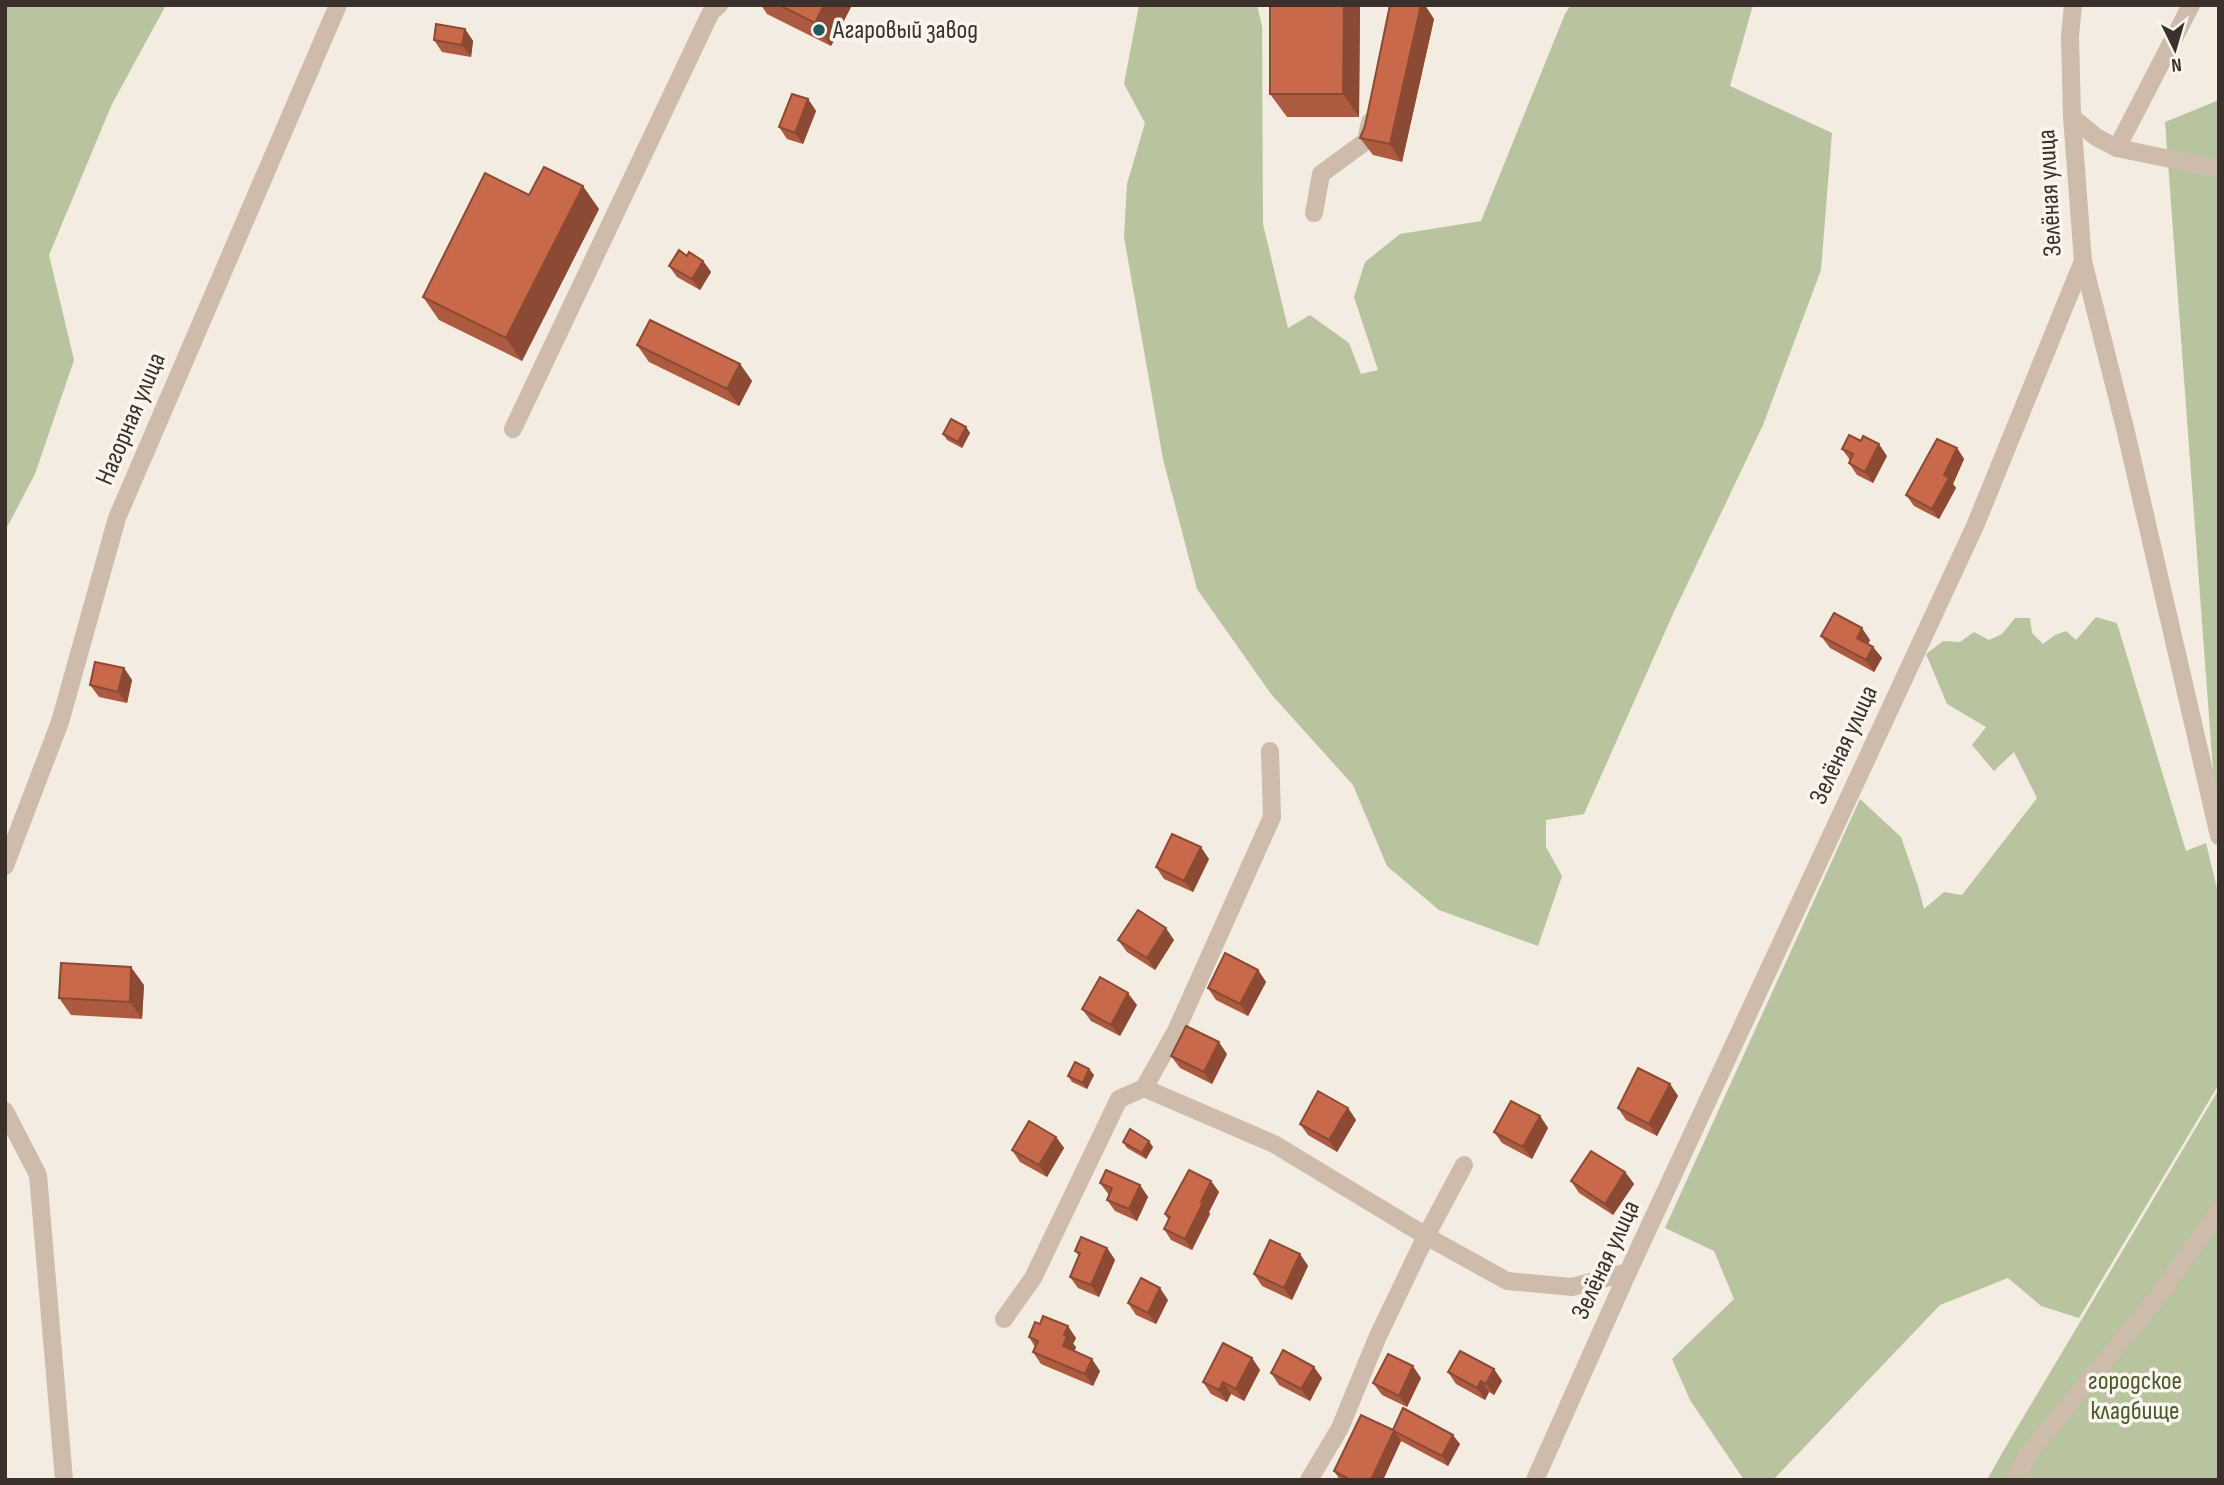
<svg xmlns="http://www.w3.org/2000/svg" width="2224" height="1485" font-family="'Sofia Sans Condensed',sans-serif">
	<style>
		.green { fill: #b8c4a0 }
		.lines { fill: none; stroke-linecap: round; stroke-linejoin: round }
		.minor { stroke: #cdbbac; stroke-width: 18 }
		.wall { fill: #ac5a40 }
		.shaded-wall { fill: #8c4a34 }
		.building { fill: #c8694b; stroke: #8c4a34; stroke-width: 2 }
		.poi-dot { fill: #1f5a5e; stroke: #fbf5ee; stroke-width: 2.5 }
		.labels { text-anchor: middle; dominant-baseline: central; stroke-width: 7; stroke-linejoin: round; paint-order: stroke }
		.poi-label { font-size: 26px; fill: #3b302b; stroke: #fbf5ee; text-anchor: start }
		.street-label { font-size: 26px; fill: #3b302b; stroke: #fbf5ee }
		.park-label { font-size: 26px; fill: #4a5a2e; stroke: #fbf5ee }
	</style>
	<rect width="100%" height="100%" fill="#f4ebe1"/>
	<!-- green -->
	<g class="green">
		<polygon points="5,5 166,5 112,104 49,255 74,360 35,474 5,531"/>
		<polygon points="1139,5 1257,5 1262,26 1263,224 1288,328 1310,315 1349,343 1361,374 1378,370 1354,297 1365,262 1400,234 1481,221 1565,14 1571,5 1753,5 1730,86 1832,133 1821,270 1763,425 1673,614 1584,814 1546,820 1546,847 1562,876 1538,946 1439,910 1387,866 1353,785 1271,694 1197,589 1163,459 1124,237 1127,184 1145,123 1124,84"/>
		<polygon points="2219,100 2219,810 2214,784 2165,122"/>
		<polygon points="2096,617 2117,623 2186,851 2206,843 2219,897 2219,1084 2079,1318 2041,1306 2008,1278 1940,1305 1773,1480 1744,1480 1690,1400 1672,1359 1734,1299 1714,1251 1665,1228 1860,799 1901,837 1918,886 1924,909 1944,892 1962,895 2037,798 2014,752 1994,771 1972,745 1986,727 1947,704 1926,654 1943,641 1960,642 1974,632 1989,640 2002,634 2015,618 2030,618 2032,633 2043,644 2055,635 2066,631 2076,640"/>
		<polygon points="2219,1089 2219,1480 1987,1480 2005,1448"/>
	</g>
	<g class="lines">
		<!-- minor -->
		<g class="minor">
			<polyline points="2072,117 2096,137 2117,148 2219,169"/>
			<polyline points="2117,148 2191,5"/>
			<polyline points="1314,213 1321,174 1366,141 1370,122"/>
			<polyline points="2083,261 2125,428 2219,836"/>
			<polyline points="513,429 711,12 719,5"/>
			<polyline points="5,866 60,722 117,518 338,5"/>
			<polyline points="1144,1088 1274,1144 1426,1236 1507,1281 1572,1287 1628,1272"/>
			<polyline points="5,1111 38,1175 64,1480"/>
			<polyline points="1004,1319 1033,1278 1119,1099 1144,1088 1176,1031 1272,817 1270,751"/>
			<polyline points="1309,1480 1340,1428 1378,1336 1426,1236 1464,1165"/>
			<polyline points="1535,1480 1628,1272 1975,526 2083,261 2072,117 2070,36 2073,5"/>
			<polyline points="2014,1480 2023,1465 2027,1455 2157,1298 2219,1210"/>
		</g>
	</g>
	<!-- wall -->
	<g class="wall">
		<polygon points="761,5 852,5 831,46 767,14"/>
		<polygon points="1270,5 1360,5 1359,117 1287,117 1270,94"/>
		<polygon points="1434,19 1402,162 1373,155 1360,138"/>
		<polygon points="465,29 473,41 471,57 442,52 434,40"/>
		<polygon points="808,99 816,111 803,144 787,139 779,127"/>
		<polygon points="529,195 599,209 522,361 439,320 423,297"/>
		<polygon points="687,256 703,261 711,272 700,290 677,277 669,266"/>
		<polygon points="637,345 740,364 752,381 739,406 649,362"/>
		<polygon points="966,427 970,433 962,448 947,440 943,434"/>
		<polygon points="1957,448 1964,459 1953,484 1956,488 1939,519 1914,506 1906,495"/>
		<polygon points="1842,449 1887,456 1873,483 1857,475 1849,463 1850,460"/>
		<polygon points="1821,636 1870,640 1868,644 1873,647 1882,658 1874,672 1830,648"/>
		<polygon points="124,668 132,680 127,703 99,697 90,685"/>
		<polygon points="1209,859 1193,892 1164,879 1156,867"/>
		<polygon points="1118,940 1174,940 1155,970 1127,952"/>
		<polygon points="1258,970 1266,982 1248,1016 1216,1000 1208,988"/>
		<polygon points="144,985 142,1019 71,1015 59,998"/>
		<polygon points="1137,1005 1120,1036 1091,1021 1082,1009"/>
		<polygon points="1227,1054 1212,1084 1180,1068 1171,1056"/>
		<polygon points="1089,1069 1094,1075 1087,1089 1072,1082 1068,1076"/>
		<polygon points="1670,1084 1678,1096 1657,1136 1626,1120 1618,1108"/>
		<polygon points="1348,1108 1356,1120 1337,1152 1308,1135 1300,1124"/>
		<polygon points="1540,1116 1548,1128 1532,1159 1502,1143 1494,1132"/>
		<polygon points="1056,1137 1064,1148 1047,1177 1020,1162 1012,1150"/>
		<polygon points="1123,1142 1153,1147 1146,1159 1127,1148"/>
		<polygon points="1625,1172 1634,1184 1613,1215 1579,1193 1571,1181"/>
		<polygon points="1211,1181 1219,1192 1209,1212 1210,1214 1192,1250 1171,1240 1164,1229 1168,1219 1165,1214"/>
		<polygon points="1100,1183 1140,1185 1148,1197 1137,1221 1115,1211 1107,1200 1109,1195"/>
		<polygon points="1107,1248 1115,1260 1099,1297 1078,1288 1070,1277 1079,1256 1075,1251"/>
		<polygon points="1300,1254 1308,1266 1292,1300 1262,1286 1254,1274"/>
		<polygon points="1168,1300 1156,1324 1136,1315 1128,1303"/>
		<polygon points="1029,1337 1076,1338 1073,1344 1076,1347 1074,1351 1100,1371 1093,1386 1041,1364 1033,1352 1035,1347"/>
		<polygon points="1252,1358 1260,1370 1244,1401 1231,1394 1227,1402 1211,1394 1203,1382"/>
		<polygon points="1494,1369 1502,1381 1494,1395 1489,1392 1485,1400 1456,1384 1448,1372"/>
		<polygon points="1271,1373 1322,1378 1310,1401 1279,1385"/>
		<polygon points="1421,1378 1407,1407 1382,1395 1373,1383"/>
		<polygon points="1393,1430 1460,1444 1448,1466 1401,1441 1383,1480 1340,1480 1334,1471"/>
	</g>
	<!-- shaded-wall -->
	<g class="shaded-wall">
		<polygon points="824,5 852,5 831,46 815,23"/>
		<polygon points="1344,5 1360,5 1359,117 1343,94"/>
		<polygon points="1421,5 1425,5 1434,19 1402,162 1390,144"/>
		<polygon points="465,29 473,41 471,57 462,45"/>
		<polygon points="808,99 816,111 803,144 795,133"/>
		<polygon points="583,186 599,209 522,361 506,338"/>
		<polygon points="703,261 711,272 700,290 692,279"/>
		<polygon points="740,364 752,381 739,406 727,389"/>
		<polygon points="966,427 970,433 962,448 958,442"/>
		<polygon points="1879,444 1887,456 1873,483 1865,472"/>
		<polygon points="1957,448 1964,459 1953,484 1956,488 1939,519 1932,509 1944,475"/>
		<polygon points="1862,628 1870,640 1865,649 1857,638"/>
		<polygon points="1873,647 1882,658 1874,672 1866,660"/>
		<polygon points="124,668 132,680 127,703 118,692"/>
		<polygon points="1201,847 1209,859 1193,892 1184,881"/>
		<polygon points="1166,928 1174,940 1155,970 1147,958"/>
		<polygon points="131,967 144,985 142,1019 130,1002"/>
		<polygon points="1258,970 1266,982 1248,1016 1240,1004"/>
		<polygon points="1128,993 1137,1005 1120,1036 1111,1025"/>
		<polygon points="1219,1042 1227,1054 1212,1084 1204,1072"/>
		<polygon points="1089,1069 1094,1075 1087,1089 1083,1083"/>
		<polygon points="1670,1084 1678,1096 1657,1136 1649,1124"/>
		<polygon points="1348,1108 1356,1120 1337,1152 1329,1140"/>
		<polygon points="1540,1116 1548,1128 1532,1159 1523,1147"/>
		<polygon points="1056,1137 1064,1148 1047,1177 1039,1165"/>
		<polygon points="1149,1141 1153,1147 1146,1159 1142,1153"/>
		<polygon points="1625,1172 1634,1184 1613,1215 1605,1204"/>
		<polygon points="1211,1181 1219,1192 1209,1212 1210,1214 1192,1250 1185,1239"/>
		<polygon points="1140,1185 1148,1197 1137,1221 1129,1209"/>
		<polygon points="1107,1248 1115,1260 1099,1297 1091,1285"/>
		<polygon points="1300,1254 1308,1266 1292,1300 1284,1288"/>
		<polygon points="1160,1288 1168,1300 1156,1324 1148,1313"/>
		<polygon points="1068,1326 1076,1338 1073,1344 1076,1347 1071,1358 1063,1346 1064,1335"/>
		<polygon points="1252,1358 1260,1370 1244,1401 1236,1389"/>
		<polygon points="1092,1359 1100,1371 1093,1386 1085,1374"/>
		<polygon points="1413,1366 1421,1378 1407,1407 1399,1396"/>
		<polygon points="1314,1367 1322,1378 1310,1401 1301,1389"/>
		<polygon points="1494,1369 1502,1381 1494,1395 1486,1384"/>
		<polygon points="1481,1381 1489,1392 1485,1400 1477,1388"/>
		<polygon points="1223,1382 1231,1394 1227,1402 1219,1390"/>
		<polygon points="1394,1431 1401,1441 1383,1480 1371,1480"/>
		<polygon points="1453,1435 1460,1444 1448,1466 1442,1456"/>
	</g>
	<!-- building -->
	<g class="building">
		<polygon points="779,5 824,5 815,23"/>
		<polygon points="1270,5 1344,5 1343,94 1270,94"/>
		<polygon points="1390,5 1421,5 1390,144 1360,138 1365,126"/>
		<polygon points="436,24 465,29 462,45 434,40"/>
		<polygon points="792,94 808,99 795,133 779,127"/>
		<polygon points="544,167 583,186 506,338 423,297 485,173 529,195"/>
		<polygon points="679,250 687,256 689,252 703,261 692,279 669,266"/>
		<polygon points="650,320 740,364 727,389 637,345"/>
		<polygon points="951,419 966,427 958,442 943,434"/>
		<polygon points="1849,435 1861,441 1863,436 1879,444 1865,472 1849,463 1853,454 1842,449"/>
		<polygon points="1937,439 1957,448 1944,475 1949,478 1932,509 1906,495"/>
		<polygon points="1834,613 1862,628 1857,638 1873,647 1866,660 1821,636"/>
		<polygon points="95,662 124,668 118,692 90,685"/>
		<polygon points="1172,834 1201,847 1184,881 1156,867"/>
		<polygon points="1138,910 1166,928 1147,958 1118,940"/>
		<polygon points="1225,953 1258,970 1240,1004 1208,988"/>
		<polygon points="61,963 131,967 130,1002 59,998"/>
		<polygon points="1100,977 1128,993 1111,1025 1082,1009"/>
		<polygon points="1186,1026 1219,1042 1204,1072 1171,1056"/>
		<polygon points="1075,1062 1089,1069 1083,1083 1068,1076"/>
		<polygon points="1638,1068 1670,1084 1649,1124 1618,1108"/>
		<polygon points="1318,1091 1348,1108 1329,1140 1300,1124"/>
		<polygon points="1511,1101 1540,1116 1523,1147 1494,1132"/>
		<polygon points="1029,1121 1056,1137 1039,1165 1012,1150"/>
		<polygon points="1130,1129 1149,1141 1142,1153 1123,1142"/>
		<polygon points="1591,1151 1625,1172 1605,1204 1571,1181"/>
		<polygon points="1106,1170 1140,1185 1129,1209 1107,1200 1112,1188 1100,1183"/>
		<polygon points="1189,1170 1211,1181 1201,1202 1203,1203 1185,1239 1164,1229 1170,1217 1165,1214"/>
		<polygon points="1081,1237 1107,1248 1091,1285 1070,1277 1080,1253 1075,1251"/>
		<polygon points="1270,1240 1300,1254 1284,1288 1254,1274"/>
		<polygon points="1141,1278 1160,1288 1148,1313 1128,1303"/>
		<polygon points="1043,1316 1068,1326 1064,1335 1067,1336 1063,1346 1092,1359 1085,1374 1033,1352 1038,1341 1029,1337 1035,1322 1040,1324"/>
		<polygon points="1223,1343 1252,1358 1236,1389 1223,1382 1219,1390 1203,1382"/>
		<polygon points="1283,1350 1314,1367 1301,1389 1271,1373"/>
		<polygon points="1460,1351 1494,1369 1486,1384 1481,1381 1477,1388 1448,1372"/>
		<polygon points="1388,1354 1413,1366 1399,1396 1373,1383"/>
		<polygon points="1403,1408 1453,1435 1442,1456 1394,1431 1371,1480 1351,1480 1334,1471 1361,1415 1393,1430"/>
	</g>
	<!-- markers -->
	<circle class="poi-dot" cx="819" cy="30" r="7"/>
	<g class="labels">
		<!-- poi labels -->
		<g class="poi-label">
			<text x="833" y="30">Агаровый завод</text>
		</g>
		<!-- street labels -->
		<g class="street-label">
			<text transform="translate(2050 193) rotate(-93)">Зелёная улица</text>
			<text transform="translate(131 419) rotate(-67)">Нагорная улица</text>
			<text transform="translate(1844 745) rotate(-65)">Зелёная улица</text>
			<text transform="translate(1606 1260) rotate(-65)">Зелёная улица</text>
		</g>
		<!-- park labels -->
		<g class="park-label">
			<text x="2135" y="1381">городское<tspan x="2135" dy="30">кладбище</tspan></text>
		</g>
	</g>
	<!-- border -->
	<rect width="2224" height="1485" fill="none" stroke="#3b302b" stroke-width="14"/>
	<!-- north arrow -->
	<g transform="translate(2175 49) rotate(175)" stroke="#fbf5ee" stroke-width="5" paint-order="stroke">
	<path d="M0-5L12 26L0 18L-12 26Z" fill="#3b302b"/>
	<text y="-10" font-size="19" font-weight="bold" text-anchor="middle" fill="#3b302b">N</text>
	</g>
</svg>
